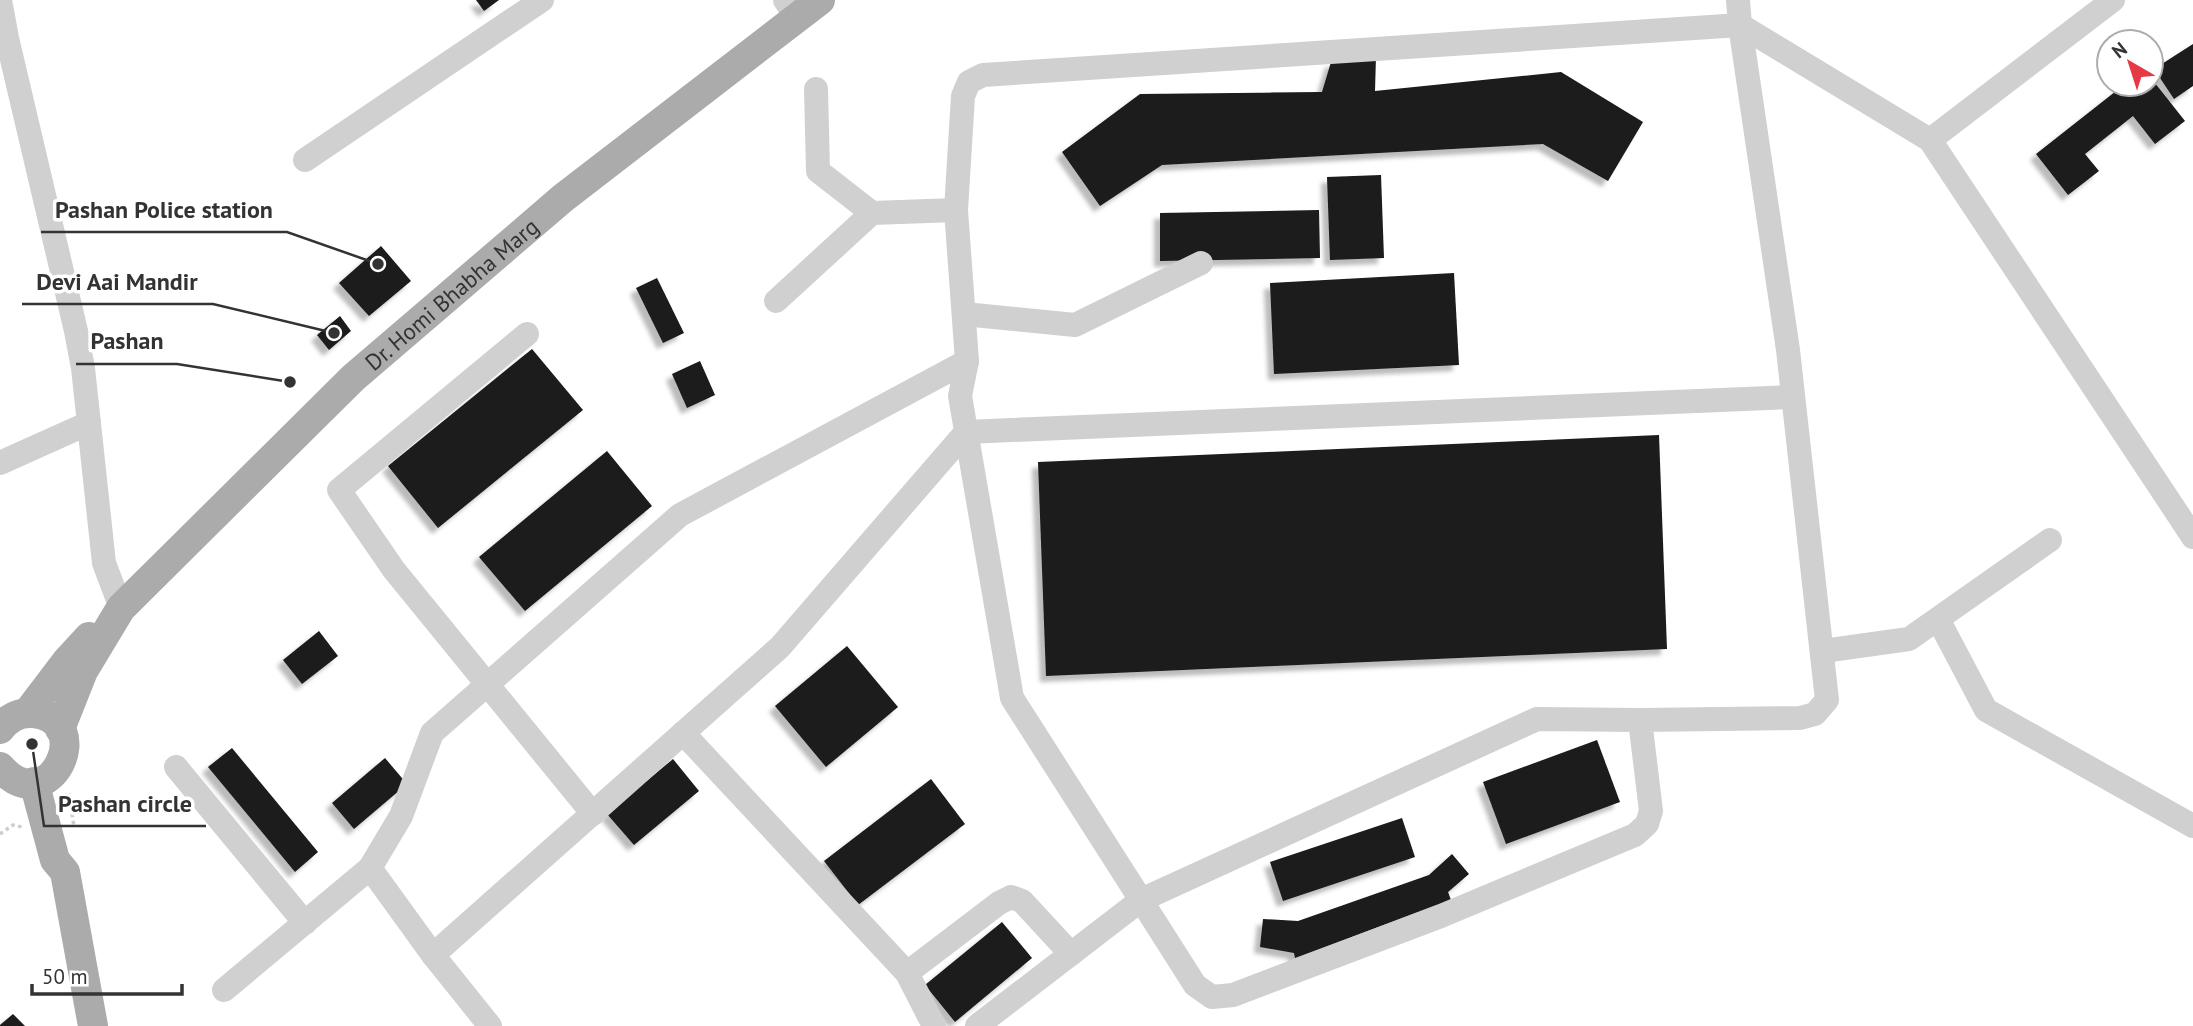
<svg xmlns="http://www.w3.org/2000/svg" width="2193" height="1026" font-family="'PT Sans',sans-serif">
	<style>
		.building { fill: #1a1a1a; filter: url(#shadow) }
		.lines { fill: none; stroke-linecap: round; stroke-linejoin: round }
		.path { stroke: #cdcdcd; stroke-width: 3.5; stroke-dasharray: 3.5 3.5; stroke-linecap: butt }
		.minor { stroke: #d0d0d0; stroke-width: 24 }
		.major { stroke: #ababab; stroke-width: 30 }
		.labels { text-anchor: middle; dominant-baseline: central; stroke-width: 7; stroke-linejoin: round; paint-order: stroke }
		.street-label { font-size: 23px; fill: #333; stroke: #fff }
		.leader { fill: none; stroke: #333; stroke-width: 2.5 }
		.callout-dot { fill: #333; stroke: #fff; stroke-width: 2.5 }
		.callout-label { font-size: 24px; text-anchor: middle; font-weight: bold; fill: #333; stroke: #fff; stroke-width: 7; stroke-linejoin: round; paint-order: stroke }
	</style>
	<defs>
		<filter id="shadow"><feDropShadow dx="-6" dy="6" stdDeviation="2" flood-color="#0004"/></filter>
	</defs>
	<rect width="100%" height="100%" fill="#fff"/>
	<!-- building -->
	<g class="building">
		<polygon points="476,0 499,0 484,11"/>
		<polygon points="2193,44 2193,86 2174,99 2154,69"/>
		<polygon points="1376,56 1375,91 1561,72 1643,122 1608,181 1543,144 1162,165 1100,206 1062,152 1140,94 1322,92 1331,62"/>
		<polygon points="2151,78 2185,121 2155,144 2133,116 2085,154 2099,171 2068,195 2036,154 2125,84 2151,84"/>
		<polygon points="1381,175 1384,258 1330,260 1327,177"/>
		<polygon points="1319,210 1320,258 1160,261 1160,213"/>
		<polygon points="381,246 411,281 369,316 339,283"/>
		<polygon points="1454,273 1459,365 1274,374 1270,283"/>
		<polygon points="657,278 684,333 663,343 636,288"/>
		<polygon points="340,316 351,331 329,350 317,335"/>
		<polygon points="532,349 583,410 438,528 388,466"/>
		<polygon points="700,361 715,395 687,408 672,374"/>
		<polygon points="1659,435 1667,649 1046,676 1038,462"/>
		<polygon points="607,451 652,506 525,611 479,557"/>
		<polygon points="319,631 338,656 302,684 283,660"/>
		<polygon points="847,646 898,707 826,767 775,706"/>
		<polygon points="1597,740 1620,802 1506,844 1483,782"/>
		<polygon points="232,748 318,852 295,872 208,767"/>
		<polygon points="385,758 407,784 354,829 332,803"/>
		<polygon points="673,759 699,791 634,845 607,814"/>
		<polygon points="931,779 965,824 858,905 824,861"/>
		<polygon points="1402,818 1415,857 1283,901 1270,862"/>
		<polygon points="1452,854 1469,874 1448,892 1451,900 1295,958 1294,953 1260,947 1263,919 1298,921 1429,875"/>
		<polygon points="1002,922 1032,958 955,1022 925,985"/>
		<polygon points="13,1014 25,1026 0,1026 0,1025"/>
	</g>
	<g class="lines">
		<!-- path -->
		<g class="path">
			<polyline points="69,793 74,827"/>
			<polyline points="0,834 13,825 22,827"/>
		</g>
		<!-- minor -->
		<g class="minor">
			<polyline points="0,0 7,38 76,331 83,368 104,563 121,608"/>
			<polyline points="785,0 797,18"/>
			<polyline points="1740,25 1930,140 2113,0"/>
			<polyline points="816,89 818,171 872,213 956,210"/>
			<polyline points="1930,140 2193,537"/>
			<polyline points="305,160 542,0"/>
			<polyline points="776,301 872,213"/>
			<polyline points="964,314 1075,325 1201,263"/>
			<polyline points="527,334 339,490 394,570 593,814"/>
			<polyline points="0,463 89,423"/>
			<polyline points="1938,619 1986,710 2193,826"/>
			<polyline points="1823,651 1909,639 2050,540"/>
			<polyline points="1640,720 1537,719 1141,900 1195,985 1212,997 1233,995 1441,916 1635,835 1647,824 1651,811 1640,720 1800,718 1815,714 1827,700 1788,350 1740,25"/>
			<polyline points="683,733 907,973 934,1026"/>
			<polyline points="176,767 305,923"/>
			<polyline points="370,868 433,955 780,647 966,432 1791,397"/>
			<polyline points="433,955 490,1026"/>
			<polyline points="907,973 999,903 1011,897 1022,901 1071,954"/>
			<polyline points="224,990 370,868 401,816 432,733 680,515 967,361"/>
			<polyline points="977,1026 1141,900 1012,698 960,396 967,361 956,210 963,96 969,82 983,75 1740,25 1738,0"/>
		</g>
		<!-- major -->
		<g class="major">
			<polyline points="28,712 66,662 89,637"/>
			<path d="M 0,729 C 8,718 19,712 33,713 C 98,719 50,824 0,767"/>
			<path id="s1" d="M 60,729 L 83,671 L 121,608 L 353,378 L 563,198 L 820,0"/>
			<polyline points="34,782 55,860 65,872 93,1026"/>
		</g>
	</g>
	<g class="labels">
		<!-- street labels -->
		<g class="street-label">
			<text stroke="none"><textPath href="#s1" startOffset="592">Dr. Homi Bhabha Marg</textPath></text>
		</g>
	</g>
	<!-- callouts -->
	<path class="leader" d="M378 264L287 232H41M334 333L213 304H22M290 382L177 364H76M32 744L44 826H206"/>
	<g class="callout-dot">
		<circle cx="378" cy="264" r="7"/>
		<circle cx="334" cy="333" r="7"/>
		<circle cx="290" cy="382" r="7"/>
		<circle cx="32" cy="744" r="7"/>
	</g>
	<g class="callout-label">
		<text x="164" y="218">Pashan Police station</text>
		<text x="117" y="290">Devi Aai Mandir</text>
		<text x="127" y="349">Pashan</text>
		<text x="125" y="812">Pashan circle</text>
	</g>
	<!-- north arrow -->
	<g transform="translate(2130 63) rotate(321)"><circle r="33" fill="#ffffff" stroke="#adadad" stroke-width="2"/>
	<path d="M0-5L12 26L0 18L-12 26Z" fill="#e63946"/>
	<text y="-10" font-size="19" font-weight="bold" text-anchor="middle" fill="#333333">N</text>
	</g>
	<!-- scale -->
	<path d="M32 984v10h150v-10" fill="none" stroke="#333333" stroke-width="3.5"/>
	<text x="42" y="984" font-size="21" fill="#333333" stroke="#ffffff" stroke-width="5" paint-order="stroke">50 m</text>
</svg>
